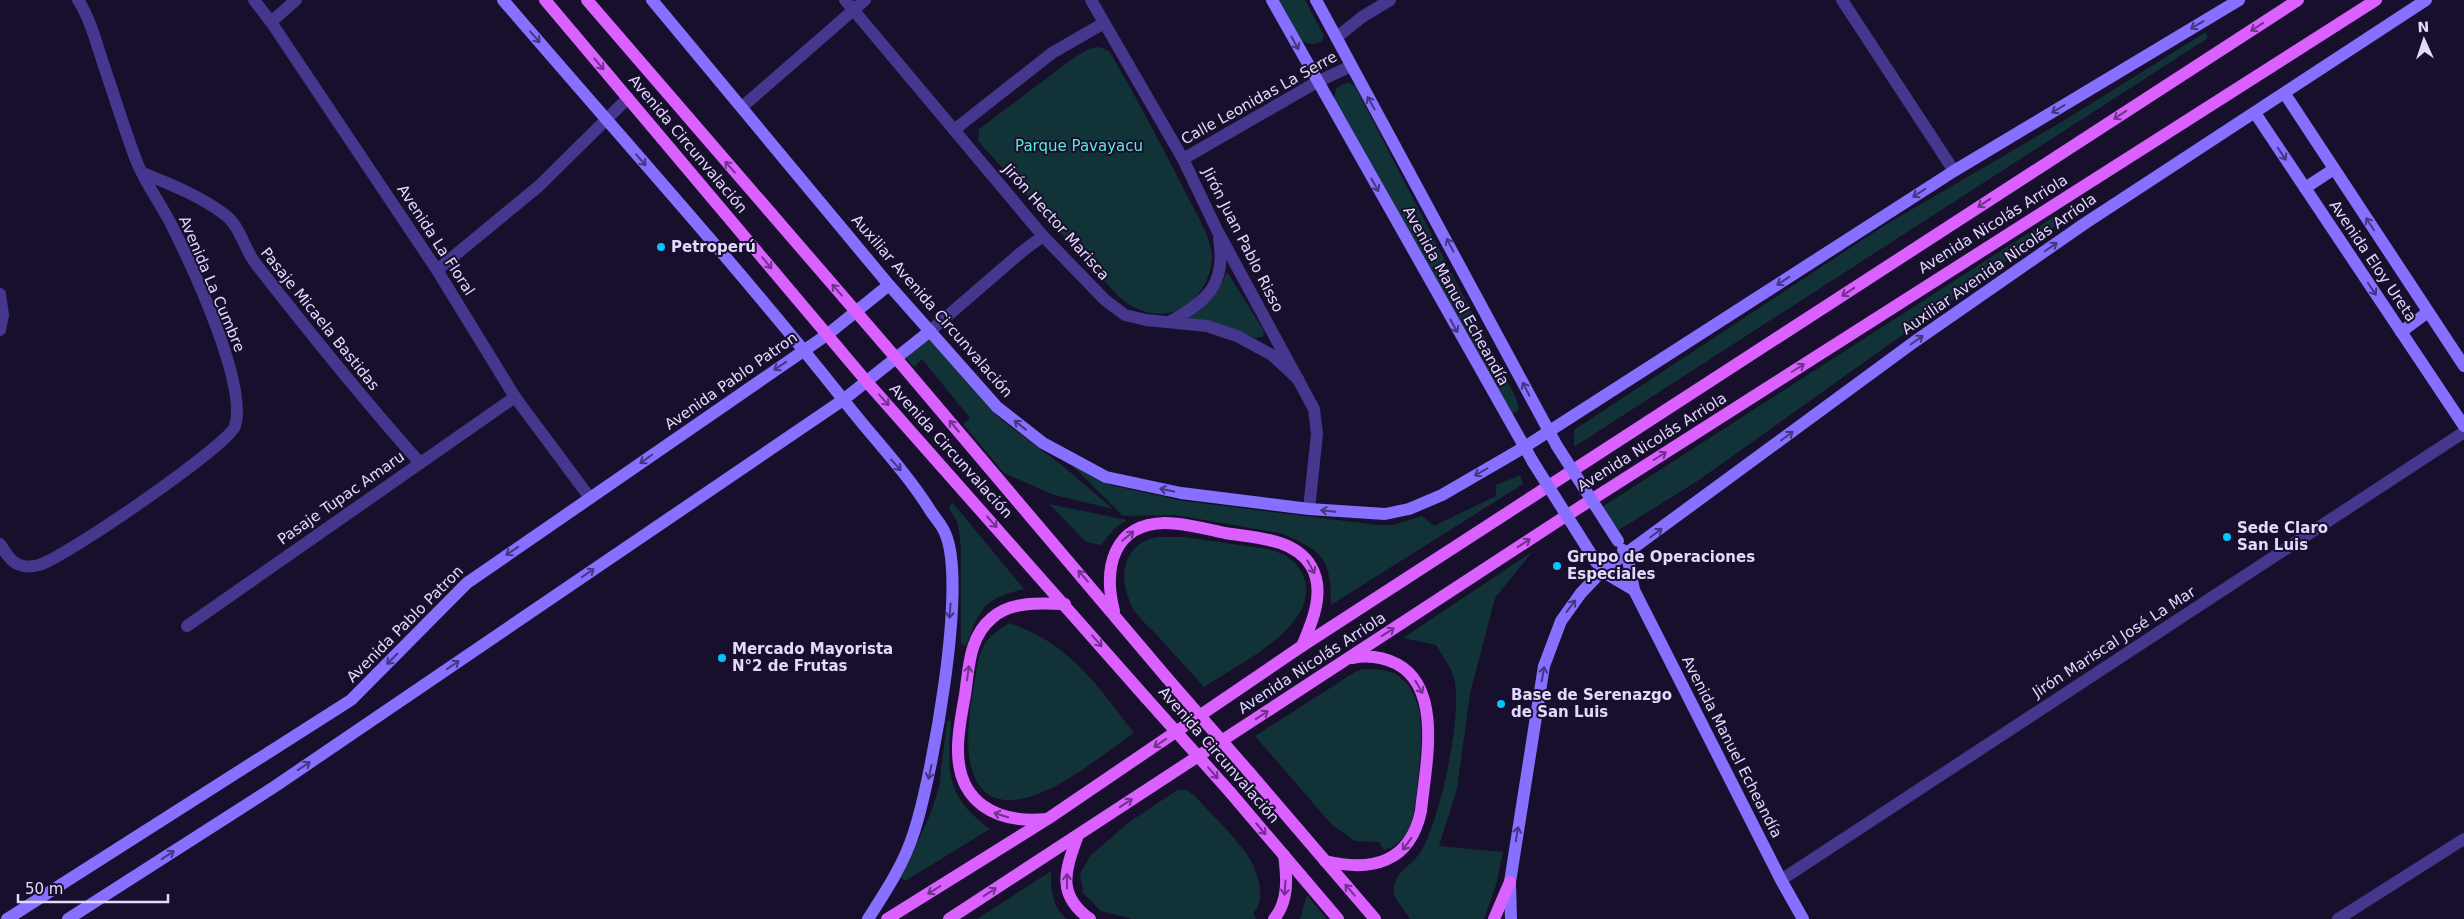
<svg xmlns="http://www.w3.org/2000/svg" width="2464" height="919" font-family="'DejaVu Sans',sans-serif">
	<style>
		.green { fill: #113236 }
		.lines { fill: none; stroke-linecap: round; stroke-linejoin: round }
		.street { stroke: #45368e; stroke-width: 12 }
		.secondary { stroke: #8770ff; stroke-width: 12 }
		.primary { stroke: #da60ff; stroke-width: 12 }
		.secondary-bridge { stroke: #8770ff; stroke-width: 12 }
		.primary-bridge { stroke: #da60ff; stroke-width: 12 }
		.oneway { stroke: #443680 }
		.oneway2 { stroke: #6f338a }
		.poi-dot { fill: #05c3ff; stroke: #170f2b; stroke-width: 2 }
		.labels { text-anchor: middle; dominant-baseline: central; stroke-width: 4; stroke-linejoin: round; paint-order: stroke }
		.street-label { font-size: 15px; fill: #e3d9ff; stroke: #170f2b }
		.park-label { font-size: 15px; fill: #5aeada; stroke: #170f2b }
		.poi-label { font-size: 15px; font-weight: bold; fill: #e3d9ff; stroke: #170f2b; text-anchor: start }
	</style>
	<rect width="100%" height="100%" fill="#170f2b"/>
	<!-- green -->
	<g class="green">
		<path d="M 1278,0 L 1305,0 L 1324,36 L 1322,41 C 1298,55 1287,17 1278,0 Z"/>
		<polygon points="2206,32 2208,38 1574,447 1574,430 1885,225 2065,120"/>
		<path d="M 1099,47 L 1109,51 C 1137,98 1162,147 1187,195 C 1195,212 1213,240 1212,258 C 1211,279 1198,302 1178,310 C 1157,319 1135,311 1119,297 L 978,141 L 979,129 L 1072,59 L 1088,49 Z"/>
		<polygon points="1348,82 1355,86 1516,398 1519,410 1512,415 1334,99 1336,88"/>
		<polygon points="2058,214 2061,222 1696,482 1619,530 1611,523 1602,507"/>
		<path d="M 1226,273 L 1228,273 L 1264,331 L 1263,337 L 1255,338 L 1190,319 L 1190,316 C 1206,307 1221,291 1226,273 Z"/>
		<polygon points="928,338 999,418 1063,466 1113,509 1054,495 1004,473 963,424 970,418 922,359 914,367 906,358"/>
		<path d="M 1074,467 L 1110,485 L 1184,501 L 1378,525 L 1393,525 L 1422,516 L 1434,526 L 1496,496 L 1496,485 L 1520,475 L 1523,484 L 1331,605 C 1331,559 1324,551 1280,533 L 1175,515 L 1123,516 Z"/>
		<path d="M 952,502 L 1024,589 C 983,598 980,609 966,646 L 961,644 L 961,548 L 958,524 L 949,508 Z"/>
		<polygon points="1049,504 1127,520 1114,529 1101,545 1086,542"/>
		<path d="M 1157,537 L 1183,537 L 1268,549 C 1284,553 1296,560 1303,575 C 1324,624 1236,666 1204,687 C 1188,669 1171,651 1155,633 C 1148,626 1139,618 1134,610 C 1117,581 1121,544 1157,537 Z"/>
		<path d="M 1532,552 L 1495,598 L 1470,694 L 1457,789 L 1439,846 L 1503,852 L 1496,885 L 1484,919 L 1410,919 L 1394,896 C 1392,869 1410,870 1422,850 C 1441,815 1461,721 1455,682 C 1454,670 1441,655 1436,645 L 1403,638 Z"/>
		<path d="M 1009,623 C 1069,642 1098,686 1134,733 C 1100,756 1054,797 1012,800 C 956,803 967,721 974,686 C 976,674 977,659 982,649 C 988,637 998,630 1009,623 Z"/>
		<path d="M 1363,669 C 1375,669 1390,669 1400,677 C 1429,700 1421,747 1418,779 C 1415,804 1415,843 1384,850 L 1379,842 L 1355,841 L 1332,825 L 1255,736 L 1355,672 Z"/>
		<path d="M 947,721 L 951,721 C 947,772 946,797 990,829 L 905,881 L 901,878 L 930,815 L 939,787 Z"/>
		<path d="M 1177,790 L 1186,790 L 1194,795 C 1209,812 1239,840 1250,859 C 1258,873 1267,901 1253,913 L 1256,919 L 1132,919 L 1101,911 L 1083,893 L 1080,874 L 1090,856 L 1128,823 Z"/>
		<path d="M 1051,871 C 1051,890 1052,907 1067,919 L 977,919 Z"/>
		<polygon points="1307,895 1327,919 1300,919"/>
	</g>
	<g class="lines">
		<!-- street -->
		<g class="street">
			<polyline points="254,0 271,22 437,270 515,397 590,498"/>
			<polyline points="845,0 1043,236 1105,300 1125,315 1146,320 1207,326 1237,336 1272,355 1298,379"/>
			<polyline points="1091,0 1183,159 1217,230 1314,409 1317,434 1309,509"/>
			<polyline points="1842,0 1954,171"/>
			<polyline points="271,22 296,0"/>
			<polyline points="1336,38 1362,17 1390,0"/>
			<polyline points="742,107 865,0"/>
			<polyline points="954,130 1052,53 1104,23"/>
			<polyline points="1183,159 1317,82 1351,66"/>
			<path d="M 143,173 C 170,184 200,196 224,214 C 240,225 244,249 256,264 C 309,332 363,399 420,463"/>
			<polyline points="437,270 539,186 628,98"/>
			<polyline points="0,294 3,315 0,330"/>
			<path d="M 1169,322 C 1206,302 1227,285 1219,239"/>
			<polyline points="930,331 1024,250 1043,236"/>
			<path d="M 0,544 C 6,553 12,565 24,566 C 28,567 35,566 39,565 C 63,559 229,445 235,426 C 248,385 192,266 172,226 C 161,204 145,183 136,160 C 124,128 114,95 103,63 C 96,42 90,18 78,0"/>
			<polyline points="187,626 515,397"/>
			<polyline points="1781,880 2464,432"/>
			<polyline points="2338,919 2464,839"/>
		</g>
		<!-- secondary -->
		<g class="secondary">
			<path d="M 503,0 C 616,132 734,262 842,398 C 871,436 905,470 930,510 C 935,518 942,525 945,533 C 968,583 932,777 914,832 C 904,864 886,891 868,919"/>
			<polyline points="652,0 889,285 997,407 1043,443 1106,477 1181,493 1309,509 1385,514 1409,509 1442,495 1523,448 1954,171 2239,0"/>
			<polyline points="1272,0 1533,462"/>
			<polyline points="1316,0 1557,446"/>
			<polyline points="2285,94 2464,366"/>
			<polyline points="2255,113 2464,426"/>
			<polyline points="2305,188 2334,169"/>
			<polyline points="2401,332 2428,312"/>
			<polyline points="1623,550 1627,555 1634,590 1781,880 1803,919"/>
			<polyline points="1599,566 1602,571 1634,590"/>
			<polyline points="7,919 351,700 467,583 828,334 889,285"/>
			<polyline points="68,919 274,787 843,400 930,331"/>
			<polyline points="1511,919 1510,882 1544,666 1561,621 1581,593 1602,571 1914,342 2084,224 2426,0"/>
		</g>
		<!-- primary -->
		<g class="primary">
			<polyline points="545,0 867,382 1146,698"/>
			<polyline points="587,0 896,358 1167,678"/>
			<path d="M 1114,611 C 1103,568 1113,524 1165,523 C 1185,523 1206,529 1225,533 C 1255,538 1294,538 1311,566 C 1326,591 1312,623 1302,646"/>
			<polyline points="1249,772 1375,919"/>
			<polyline points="1230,792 1338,919"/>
			<path d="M 1047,819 C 997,824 957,803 958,748 C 958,730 962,712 965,695 C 969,667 969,637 992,618 C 1011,601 1041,603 1065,604"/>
			<path d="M 1078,835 C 1066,869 1055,894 1090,919"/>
			<path d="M 1325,861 C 1372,872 1410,863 1421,811 C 1425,768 1444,689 1397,664 C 1383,657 1367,655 1352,658"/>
			<polyline points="887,919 1049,818 1302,646 2298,0"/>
			<polyline points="949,919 1555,523 2376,0"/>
			<path d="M 1274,919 C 1289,901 1287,877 1284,855"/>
			<polyline points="1494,919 1510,882"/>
		</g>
		<!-- secondary-bridge -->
		<g class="secondary-bridge">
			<polyline points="1557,446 1618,541"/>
			<polyline points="1533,462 1596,562"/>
		</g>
		<!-- primary-bridge -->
		<g class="primary-bridge">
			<polyline points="1167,678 1249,772"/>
			<polyline points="1146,698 1230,792"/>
		</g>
	</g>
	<!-- one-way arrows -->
	<defs><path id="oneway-shaft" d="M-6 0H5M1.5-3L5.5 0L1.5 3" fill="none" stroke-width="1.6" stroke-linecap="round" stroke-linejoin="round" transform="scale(1.25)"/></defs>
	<g class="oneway">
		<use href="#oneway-shaft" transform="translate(2197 25) rotate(149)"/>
		<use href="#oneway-shaft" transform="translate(535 37) rotate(49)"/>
		<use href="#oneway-shaft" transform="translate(1295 43) rotate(61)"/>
		<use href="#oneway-shaft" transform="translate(1371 103) rotate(-120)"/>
		<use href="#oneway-shaft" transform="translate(2058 109) rotate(149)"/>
		<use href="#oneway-shaft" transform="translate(2282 154) rotate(56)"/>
		<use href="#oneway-shaft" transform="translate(641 160) rotate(49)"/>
		<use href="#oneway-shaft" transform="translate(1375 185) rotate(61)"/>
		<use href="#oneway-shaft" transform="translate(1919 193) rotate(147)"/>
		<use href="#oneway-shaft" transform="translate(2370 224) rotate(-123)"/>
		<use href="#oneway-shaft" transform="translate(1450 245) rotate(-118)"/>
		<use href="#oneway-shaft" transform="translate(2051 247) rotate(-35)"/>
		<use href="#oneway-shaft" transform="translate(1783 281) rotate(147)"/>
		<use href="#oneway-shaft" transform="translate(2372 289) rotate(56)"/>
		<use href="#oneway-shaft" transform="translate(1454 326) rotate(61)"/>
		<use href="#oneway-shaft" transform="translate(1917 340) rotate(-35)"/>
		<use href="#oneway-shaft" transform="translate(780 366) rotate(146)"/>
		<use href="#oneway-shaft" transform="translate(1526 389) rotate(-117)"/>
		<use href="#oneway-shaft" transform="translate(1020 425) rotate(-142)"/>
		<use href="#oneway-shaft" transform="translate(1787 436) rotate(-37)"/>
		<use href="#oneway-shaft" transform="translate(646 459) rotate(145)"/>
		<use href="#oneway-shaft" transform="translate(896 465) rotate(49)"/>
		<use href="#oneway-shaft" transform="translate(1481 472) rotate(150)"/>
		<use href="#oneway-shaft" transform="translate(1167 490) rotate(-168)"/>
		<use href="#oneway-shaft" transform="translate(1328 511) rotate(-174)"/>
		<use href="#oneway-shaft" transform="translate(1656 533) rotate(-37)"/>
		<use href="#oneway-shaft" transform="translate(512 551) rotate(146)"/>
		<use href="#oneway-shaft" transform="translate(588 573) rotate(-34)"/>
		<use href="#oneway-shaft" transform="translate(1571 606) rotate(-53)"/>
		<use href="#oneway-shaft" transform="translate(950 611) rotate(94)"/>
		<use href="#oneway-shaft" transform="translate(392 659) rotate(135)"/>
		<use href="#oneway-shaft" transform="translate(453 665) rotate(-34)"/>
		<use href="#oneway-shaft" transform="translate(1543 674) rotate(-80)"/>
		<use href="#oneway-shaft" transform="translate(304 766) rotate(-34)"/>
		<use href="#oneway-shaft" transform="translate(930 772) rotate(102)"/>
		<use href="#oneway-shaft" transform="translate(1517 834) rotate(-81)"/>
		<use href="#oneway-shaft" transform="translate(168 855) rotate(-33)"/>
	</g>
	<g class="oneway2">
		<use href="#oneway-shaft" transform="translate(2257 27) rotate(147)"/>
		<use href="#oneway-shaft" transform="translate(599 64) rotate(50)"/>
		<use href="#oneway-shaft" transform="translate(2120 115) rotate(147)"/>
		<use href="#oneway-shaft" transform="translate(730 167) rotate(-131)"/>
		<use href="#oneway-shaft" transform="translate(1984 203) rotate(147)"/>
		<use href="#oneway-shaft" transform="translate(767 263) rotate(50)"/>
		<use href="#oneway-shaft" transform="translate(837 290) rotate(-131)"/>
		<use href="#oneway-shaft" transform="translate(1848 292) rotate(147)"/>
		<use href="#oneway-shaft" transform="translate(1798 368) rotate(-32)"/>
		<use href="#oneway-shaft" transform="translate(884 400) rotate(48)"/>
		<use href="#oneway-shaft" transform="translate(954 426) rotate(-130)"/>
		<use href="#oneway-shaft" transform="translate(1660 456) rotate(-32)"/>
		<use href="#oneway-shaft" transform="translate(992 522) rotate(48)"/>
		<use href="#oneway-shaft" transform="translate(1128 536) rotate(-40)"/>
		<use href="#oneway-shaft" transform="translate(1524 543) rotate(-33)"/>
		<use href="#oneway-shaft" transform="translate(1311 567) rotate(61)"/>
		<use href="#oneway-shaft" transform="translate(1083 576) rotate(-131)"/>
		<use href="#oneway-shaft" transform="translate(1388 632) rotate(-33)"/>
		<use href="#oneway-shaft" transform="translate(1097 641) rotate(49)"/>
		<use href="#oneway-shaft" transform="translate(968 673) rotate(-82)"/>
		<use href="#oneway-shaft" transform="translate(1419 687) rotate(60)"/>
		<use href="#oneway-shaft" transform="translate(1262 715) rotate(-33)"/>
		<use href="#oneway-shaft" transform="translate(1160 743) rotate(146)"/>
		<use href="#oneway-shaft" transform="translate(1213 773) rotate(49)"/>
		<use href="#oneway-shaft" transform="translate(1126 803) rotate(-33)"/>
		<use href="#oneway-shaft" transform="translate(1001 815) rotate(-163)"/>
		<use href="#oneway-shaft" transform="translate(1261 829) rotate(50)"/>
		<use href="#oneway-shaft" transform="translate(1407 844) rotate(126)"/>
		<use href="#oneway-shaft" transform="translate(1067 881) rotate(-90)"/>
		<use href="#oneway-shaft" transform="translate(1285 888) rotate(94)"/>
		<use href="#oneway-shaft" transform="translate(934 890) rotate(148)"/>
		<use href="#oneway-shaft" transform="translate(1350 890) rotate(-131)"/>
		<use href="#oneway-shaft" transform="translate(990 892) rotate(-33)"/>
	</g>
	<!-- markers -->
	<g class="poi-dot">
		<circle cx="661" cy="247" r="5"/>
		<circle cx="2227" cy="537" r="5"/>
		<circle cx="1557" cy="566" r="5"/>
		<circle cx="722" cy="658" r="5"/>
		<circle cx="1501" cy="704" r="5"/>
	</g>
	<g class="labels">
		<!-- street labels -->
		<g class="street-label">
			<text transform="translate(1259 98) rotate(-29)">Calle Leonidas La Serre</text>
			<text transform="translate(688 144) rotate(50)">Avenida Circunvalación</text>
			<text transform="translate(1056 222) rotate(48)">Jirón Hector Marisca</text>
			<text transform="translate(1993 224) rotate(-32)">Avenida Nicolás Arriola</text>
			<text transform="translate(436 240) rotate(57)">Avenida La Floral</text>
			<text transform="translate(1243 240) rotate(63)">Jirón Juan Pablo Risso</text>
			<text transform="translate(2373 261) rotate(56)">Avenida Eloy Ureta</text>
			<text transform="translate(1999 264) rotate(-35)">Auxiliar Avenida Nicolás Arriola</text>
			<text transform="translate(212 284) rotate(67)">Avenida La Cumbre</text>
			<text transform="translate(1456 296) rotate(61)">Avenida Manuel Echeandía</text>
			<text transform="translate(932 306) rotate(49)">Auxiliar Avenida Circunvalación</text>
			<text transform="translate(320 319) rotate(51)">Pasaje Micaela Bastidas</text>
			<text transform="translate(731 381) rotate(-35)">Avenida Pablo Patron</text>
			<text transform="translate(1652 442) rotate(-32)">Avenida Nicolás Arriola</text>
			<text transform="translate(951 451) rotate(48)">Avenida Circunvalación</text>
			<text transform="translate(341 498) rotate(-35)">Pasaje Tupac Amaru</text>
			<text transform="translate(405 624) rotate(-45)">Avenida Pablo Patron</text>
			<text transform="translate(2114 642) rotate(-33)">Jirón Mariscal José La Mar</text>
			<text transform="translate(1312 663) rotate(-33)">Avenida Nicolás Arriola</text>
			<text transform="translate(1732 747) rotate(63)">Avenida Manuel Echeandía</text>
			<text transform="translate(1219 755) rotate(49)">Avenida Circunvalación</text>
		</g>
		<!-- park labels -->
		<g class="park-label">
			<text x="1079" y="146">Parque Pavayacu</text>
		</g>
		<!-- poi labels -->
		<g class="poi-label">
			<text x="671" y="247">Petroperú</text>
			<text x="2237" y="528">Sede Claro<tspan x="2237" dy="17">San Luis</tspan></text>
			<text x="1567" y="557">Grupo de Operaciones<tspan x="1567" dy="17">Especiales</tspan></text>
			<text x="732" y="649">Mercado Mayorista<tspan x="732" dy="17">N°2 de Frutas</tspan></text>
			<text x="1511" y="695">Base de Serenazgo<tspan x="1511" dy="17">de San Luis</tspan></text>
		</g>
	</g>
	<!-- north arrow -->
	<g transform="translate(2424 40) rotate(357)" stroke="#170f2b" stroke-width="4" paint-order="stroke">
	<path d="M0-4L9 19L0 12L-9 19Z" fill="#e3d9ff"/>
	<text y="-8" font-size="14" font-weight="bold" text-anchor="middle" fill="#e3d9ff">N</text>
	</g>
	<!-- scale -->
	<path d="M18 894v8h150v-8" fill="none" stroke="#e3d9ff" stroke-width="2.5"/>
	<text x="25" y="894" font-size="15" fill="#e3d9ff" stroke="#170f2b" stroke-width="4" paint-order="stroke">50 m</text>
</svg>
